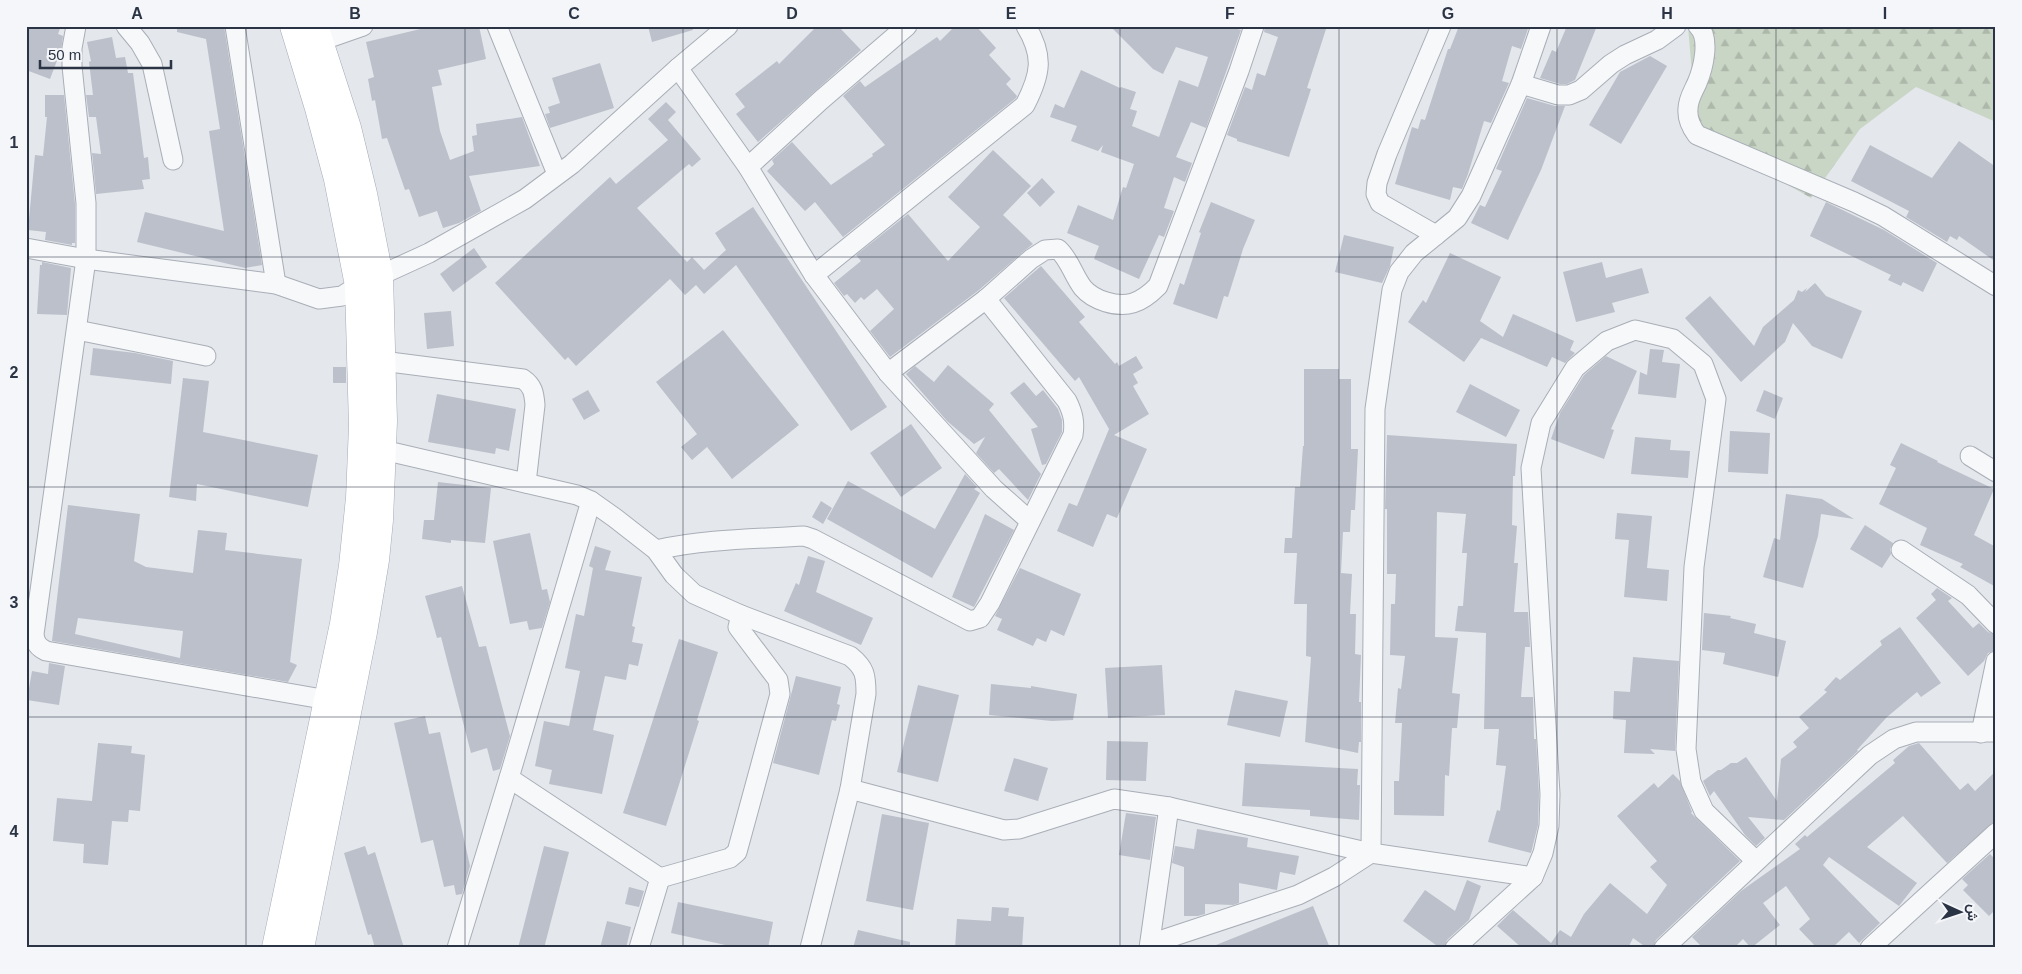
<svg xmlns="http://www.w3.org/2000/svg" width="2022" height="974" font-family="Arial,Vazirmatn,sans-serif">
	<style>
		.forest { fill: url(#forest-firs) }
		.building { fill: #bbc0ca; fill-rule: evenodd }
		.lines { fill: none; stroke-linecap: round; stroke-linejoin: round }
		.street-casing { stroke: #a9aeb7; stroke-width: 21 }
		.primary-casing { stroke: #a3abb8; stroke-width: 29 }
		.street { stroke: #f7f8fa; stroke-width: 19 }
		.primary { stroke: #fff; stroke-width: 28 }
		.grid { fill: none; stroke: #2b3445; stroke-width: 1; stroke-opacity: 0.55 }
		.neatline { fill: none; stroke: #2b3445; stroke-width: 2 }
		.grid-label { font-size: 16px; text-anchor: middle; font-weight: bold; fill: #2b3445 }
	</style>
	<defs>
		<pattern id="forest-firs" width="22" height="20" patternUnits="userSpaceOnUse" patternTransform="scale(1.25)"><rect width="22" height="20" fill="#c9d6c5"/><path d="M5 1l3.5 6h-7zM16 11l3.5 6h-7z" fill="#adb8ab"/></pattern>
	</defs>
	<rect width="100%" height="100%" fill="#e4e7ec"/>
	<!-- forest -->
	<polygon class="forest" points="1688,26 1996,26 1996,122 1916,87 1860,129 1811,198 1697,134"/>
	<!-- building -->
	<g class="building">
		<polygon points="26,26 61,26 58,34 63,36 61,50 50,79 26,70"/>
		<polygon points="177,26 224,26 262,265 245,268 137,242 145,212 224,231 209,131 220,129 206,39 177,32"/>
		<polygon points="433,26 479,26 486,59 438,70 442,85 432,87 440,131 450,160 474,151 472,136 477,135 476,124 522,117 540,166 469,176 481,211 459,223 443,228 437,211 419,217 409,189 405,190 387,138 382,139 375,100 372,101 368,79 374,77 366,42"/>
		<polygon points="648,26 692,26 693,30 652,42"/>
		<polygon points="817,26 838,26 861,50 758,142 736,114 745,107 735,94 777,61 779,64"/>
		<polygon points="955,26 976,26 996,48 989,55 1011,79 1006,84 1017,96 1016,98 843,237 815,202 805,211 767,171 774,164 772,160 792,142 831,185 873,156 872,154 885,145 843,96 860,81 865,87 937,37 940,41"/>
		<polygon points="1110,26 1228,26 1241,30 1206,128 1191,122 1176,157 1192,163 1185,182 1174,177 1164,208 1174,211 1164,237 1159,235 1139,279 1094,259 1099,246 1067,233 1078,205 1113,220 1123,187 1126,188 1134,164 1101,152 1103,145 1098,151 1071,141 1077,126 1050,117 1055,104 1064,108 1081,70 1120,88 1121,87 1136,92 1130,109 1137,111 1132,126 1159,137 1179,80 1198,87 1208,57 1176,47 1163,74 1153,69"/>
		<polygon points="1265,26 1327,26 1307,88 1311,89 1289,157 1237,141 1237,139 1227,135 1245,87 1252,90 1257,73 1265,76 1278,37 1264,32"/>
		<polygon points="1459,26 1529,26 1521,49 1512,46 1502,81 1509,83 1491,123 1484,121 1468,174 1462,189 1453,187 1450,200 1395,184 1412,127 1418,129 1421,119 1425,120 1448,49 1450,49"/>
		<polygon points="1567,26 1597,26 1575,80 1567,84 1560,84 1540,78 1552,50 1556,52"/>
		<polygon points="112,37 116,58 125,57 128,73 133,73 144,158 148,157 150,179 142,180 144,189 96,194 92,153 101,154 96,117 89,117 86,95 93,95 89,62 91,61 87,42"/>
		<polygon points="1650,56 1667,66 1621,144 1589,125 1620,72"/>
		<polygon points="600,63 614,108 550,128 545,114 550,113 548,107 560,103 552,78"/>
		<polygon points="45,95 64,95 75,204 75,243 72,243 72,245 45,240 46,232 28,230 35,155 43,156 47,117 45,117"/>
		<polygon points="1527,98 1555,106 1565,106 1541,170 1508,240 1471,223 1480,205 1485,207 1502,171 1496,169"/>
		<polygon points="666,102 676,112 668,120 701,159 692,167 689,164 637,208 687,262 692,257 704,270 726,250 715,233 753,207 887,407 851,431 736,265 704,294 696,285 685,295 670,279 576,366 568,357 565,360 495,283 610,177 616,184 668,140 648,119"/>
		<polygon points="1959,141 1996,167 1996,262 1959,236 1957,240 1950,236 1947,242 1906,217 1909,211 1851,181 1870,145 1932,178"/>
		<polygon points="993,150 1031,186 1003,215 1033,244 1024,251 979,290 890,357 870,331 894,309 877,289 864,300 861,297 855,303 847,294 844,296 834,283 861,261 856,255 908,214 948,261 980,227 948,197"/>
		<polygon points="1042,178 1055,192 1040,207 1027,193"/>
		<polygon points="1211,202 1255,220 1243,249 1228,297 1224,296 1217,319 1173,304 1180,283 1184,285 1201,233 1199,232"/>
		<polygon points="1826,202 1884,230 1937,263 1923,292 1903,282 1901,286 1888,280 1891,275 1810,236"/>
		<polygon points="1344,235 1394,247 1390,266 1382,283 1335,272"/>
		<polygon points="474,248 487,267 453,292 440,274"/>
		<polygon points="1450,253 1501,277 1480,321 1503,337 1513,314 1574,341 1570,350 1575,353 1565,363 1552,357 1547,367 1481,338 1464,362 1408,322 1423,300 1426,303"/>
		<polygon points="42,262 71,268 67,315 37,314 40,265 42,265"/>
		<polygon points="1602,262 1606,278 1642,268 1649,293 1612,303 1615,312 1576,322 1563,272"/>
		<polygon points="1041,266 1085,317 1079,322 1115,364 1117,362 1119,366 1136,356 1143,368 1133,374 1138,383 1133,386 1149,414 1114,435 1147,449 1117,518 1107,514 1093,547 1057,531 1069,503 1077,506 1109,429 1079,377 1075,381 1004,298"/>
		<polygon points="1815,283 1826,296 1862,311 1842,359 1812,346 1793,323 1785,342 1741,382 1685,318 1710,296 1754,346 1763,327 1794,300 1798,290 1802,292 1807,288 1805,292"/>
		<polygon points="451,311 454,346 427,349 424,313"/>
		<polygon points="723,330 799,425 732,479 707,447 692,460 681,447 697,434 656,382"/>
		<polygon points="93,348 135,353 173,361 171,384 90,375"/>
		<polygon points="1650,349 1664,350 1662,362 1680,364 1676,398 1638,394 1640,372 1647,375"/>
		<polygon points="1606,356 1637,371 1611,429 1614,430 1604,459 1551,439 1560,413 1584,375"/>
		<polygon points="948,365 994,404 989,410 1041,474 1028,500 999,469 994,473 976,453 985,437 974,444 947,421 906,374 915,366 934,382"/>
		<rect x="333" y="367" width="13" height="16"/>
		<polygon points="1304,369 1339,369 1339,379 1351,379 1351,449 1358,449 1355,510 1351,510 1350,532 1343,532 1341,573 1352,574 1350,614 1356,614 1355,654 1361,655 1359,702 1361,702 1361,742 1359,742 1358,753 1305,742 1311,657 1306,656 1307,604 1294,604 1297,553 1284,553 1285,538 1292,538 1295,487 1300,487 1303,446 1304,446"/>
		<polygon points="183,378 209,381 203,432 318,455 308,507 197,484 196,501 169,497"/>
		<polygon points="1024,382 1036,396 1043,390 1058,409 1062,420 1062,432 1046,464 1042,465 1031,429 1038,427 1010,393"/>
		<polygon points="1470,384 1520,410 1506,437 1456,412"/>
		<polygon points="588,390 600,411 584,420 572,399"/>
		<polygon points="1764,390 1783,398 1775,419 1756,411"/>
		<polygon points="437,394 516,409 509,451 496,448 495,454 428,442"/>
		<polygon points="911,424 942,468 901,497 870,453"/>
		<polygon points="1730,431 1770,433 1768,474 1728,472"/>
		<polygon points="1387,435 1517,444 1515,476 1513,476 1512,525 1517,526 1514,563 1518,563 1514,612 1528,612 1530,647 1525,647 1521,697 1533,697 1534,739 1536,739 1539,794 1538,825 1531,853 1488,842 1497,810 1500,811 1506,766 1496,765 1499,729 1484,729 1486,633 1455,631 1458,606 1463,606 1467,553 1462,553 1466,514 1437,512 1435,637 1458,638 1452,693 1460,694 1457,728 1452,728 1449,776 1445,775 1444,816 1394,815 1394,781 1399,781 1402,723 1395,723 1398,688 1401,689 1405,656 1390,655 1391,604 1395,604 1396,574 1387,574 1387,509 1385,509"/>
		<polygon points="1635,437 1671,440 1670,450 1690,451 1688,478 1631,474"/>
		<polygon points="1901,443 1938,461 1937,462 1994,489 1974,535 1996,547 1996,587 1960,567 1963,564 1920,545 1927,528 1879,504 1896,468 1890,465"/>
		<polygon points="965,474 977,487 974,489 980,493 932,578 827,519 848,481 935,529"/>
		<polygon points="438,482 491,488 485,543 451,540 451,543 422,539 424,520 434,520"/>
		<polygon points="1786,494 1822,499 1854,519 1821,514 1818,536 1803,588 1763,577 1774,538 1780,540"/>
		<polygon points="821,501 832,508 823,524 812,517"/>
		<path d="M 68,505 L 140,514 L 134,561 L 146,567 L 193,573 L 198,530 L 227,533 L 225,550 L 302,559 L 290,662 L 297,665 L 288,682 L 52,641 ZM 78,618 L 183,631 L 180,658 L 75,634 Z"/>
		<polygon points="1617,513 1652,516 1647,568 1669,570 1667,601 1624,597 1629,540 1615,539"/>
		<polygon points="985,514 1014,530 974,607 952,597"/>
		<polygon points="1865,525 1893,543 1890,549 1891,554 1882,568 1850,549"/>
		<polygon points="530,533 542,590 547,589 550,602 542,628 529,630 527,621 510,624 493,541"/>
		<polygon points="595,546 611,551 605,570 642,577 632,626 635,627 632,642 643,644 638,666 629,664 626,680 605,676 593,730 614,735 602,794 549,784 552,770 535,766 544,721 569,726 580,671 565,668 576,614 584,616 593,568 589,566"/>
		<polygon points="808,556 825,561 816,592 873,618 861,645 784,611 796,583 799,585"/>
		<polygon points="1020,568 1081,594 1064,636 1051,630 1046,642 1037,638 1033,646 997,630 1002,619 995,616"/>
		<polygon points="462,586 479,647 486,646 510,736 500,769 493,771 487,748 471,753 441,637 437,638 425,596"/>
		<polygon points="1937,588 1952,598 1948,601 1973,628 1979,623 1988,632 1996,635 1996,650 1988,653 1984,661 1968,676 1916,618 1936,600 1931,594"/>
		<polygon points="1704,613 1731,616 1730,618 1756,624 1754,633 1786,641 1778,677 1723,664 1725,653 1702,650"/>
		<polygon points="1900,627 1941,683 1921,697 1917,692 1887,717 1857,750 1858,751 1784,820 1748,817 1765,838 1756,846 1745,835 1714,791 1710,796 1703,781 1718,770 1721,770 1731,763 1737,763 1746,757 1777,801 1781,759 1797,747 1793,742 1809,728 1799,717 1827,692 1824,690 1836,677 1840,680 1882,645 1880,641"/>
		<polygon points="679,639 718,652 697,720 699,721 666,826 623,813"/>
		<polygon points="1633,657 1679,661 1675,751 1650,749 1655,754 1624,753 1626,720 1613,719 1614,691 1630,692"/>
		<polygon points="49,663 65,666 59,705 27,700 32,671 48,674"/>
		<polygon points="1162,665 1165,715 1108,718 1105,668"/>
		<polygon points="796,676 841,687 837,704 840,705 836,721 832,720 819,775 773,763"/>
		<polygon points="991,684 1031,688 1031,686 1077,694 1073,720 1052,721 989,715"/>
		<polygon points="918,685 959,695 938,782 897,772"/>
		<polygon points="1235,690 1288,701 1280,737 1227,725"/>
		<polygon points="425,716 429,734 440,732 470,866 462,894 456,895 454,885 444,887 433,840 421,843 394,723"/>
		<polygon points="1107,741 1148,742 1146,781 1106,780"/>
		<polygon points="98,743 132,746 131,753 145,755 140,811 129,810 128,822 112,821 108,865 83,863 84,844 53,841 57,798 92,801"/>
		<polygon points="1919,743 1960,790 1968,783 1975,791 1996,771 1996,820 1947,863 1903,816 1867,847 1917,883 1899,906 1829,857 1823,865 1880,923 1859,943 1849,932 1832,948 1817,948 1799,929 1810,919 1786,886 1763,903 1780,925 1751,948 1743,939 1734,948 1703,948 1692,937 1741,891 1800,849 1795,844 1805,835 1807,837 1895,763 1893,760 1909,746"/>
		<polygon points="1014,758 1048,768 1038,801 1004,791"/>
		<polygon points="1245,763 1358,769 1357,785 1360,785 1359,820 1310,816 1310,810 1242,806"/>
		<polygon points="1673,774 1680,781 1692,812 1691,813 1740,861 1656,940 1653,948 1647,948 1633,938 1628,948 1522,948 1497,926 1513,910 1551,943 1560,930 1571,937 1584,914 1610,883 1647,914 1667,885 1650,867 1657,861 1617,816 1654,783 1658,788"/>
		<polygon points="1126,813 1156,817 1150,860 1119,855"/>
		<polygon points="882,814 929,823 913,910 866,901"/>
		<polygon points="1197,829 1248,838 1247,847 1299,856 1295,875 1280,872 1277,890 1239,883 1239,903 1233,905 1205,904 1205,914 1198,916 1184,916 1184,867 1172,863 1175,846 1194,849"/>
		<polygon points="365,846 368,855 375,852 404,948 375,948 371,934 368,935 344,853"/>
		<polygon points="544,846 569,852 544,948 518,948"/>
		<polygon points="1990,854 1996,860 1996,909 1989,916 1963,890 1968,885 1962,879"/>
		<polygon points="1467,880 1481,886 1469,920 1447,940 1444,948 1440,948 1403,921 1425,890 1455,911"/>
		<polygon points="629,887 644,891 639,907 625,904"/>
		<polygon points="678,902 773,922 768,948 739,948 671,933"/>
		<polygon points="1313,906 1330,948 1211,948 1211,947"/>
		<polygon points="992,907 1009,908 1008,916 1024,917 1022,948 955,948 957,919 991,921"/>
		<polygon points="607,921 631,927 626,948 600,948"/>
		<polygon points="858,930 910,942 910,948 853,948"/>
	</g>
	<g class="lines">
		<defs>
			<g id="street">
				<path d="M 76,26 L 72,48 L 72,66 L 86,203 L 86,259 L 34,634 C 35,643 38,647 46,651 L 328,700"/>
				<polyline points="126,26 140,43 152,64 173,160"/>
				<polyline points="235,26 276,284"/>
				<polyline points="497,26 557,174"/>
				<path d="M 1698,26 C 1711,38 1703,69 1697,83 C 1693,92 1688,99 1688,109 C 1687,119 1691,127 1697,135 L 1854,202 L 1883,216 L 1996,286"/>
				<polyline points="320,41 363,26"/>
				<polyline points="678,68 748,167 814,275 888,373 994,489 1030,521"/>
				<polyline points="1521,84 1558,95 1569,95 1581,90 1611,64 1625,55 1657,40 1676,26"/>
				<polyline points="748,167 821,100 907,26"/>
				<polyline points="1436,235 1380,203 1376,194 1377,183 1387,154 1441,26"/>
				<polyline points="26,248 86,259 276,284 319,299 342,296 359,285 429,253 525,199 572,164 678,68 728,26"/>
				<path d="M 814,275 L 1025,105 C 1041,74 1044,56 1026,26"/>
				<polyline points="77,330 206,356"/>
				<path d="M 382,361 L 523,379 C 533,386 534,393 535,405 L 526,483"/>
				<path d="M 888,373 L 986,299 L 1031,259 L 1045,250 L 1058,249 C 1070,260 1073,275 1083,288 C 1093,300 1117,308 1133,303 C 1143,300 1150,294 1158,286 L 1239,71 L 1254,26"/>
				<path d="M 370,447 L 577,495 L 591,501 L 615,518 L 656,550 L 674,575 L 694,594 L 741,615 L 850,656 C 865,668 866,675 866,694 L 850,789 L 810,948"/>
				<polyline points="1970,456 1996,472"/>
				<path d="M 656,550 C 705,539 755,539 804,536 L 813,539 L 970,621 L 980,618 L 990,603 L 1073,435 C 1075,422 1073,413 1067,401 L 986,299"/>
				<polyline points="1901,550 1968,595 1996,624"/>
				<polyline points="1981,733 1996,661"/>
				<polyline points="509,778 660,878 639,948"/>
				<polyline points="850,789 1004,830 1019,829 1114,799 1169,807 1371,853 1533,877"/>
				<polyline points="660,878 730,858 737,852 780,694 778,680 738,627 741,615"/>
				<polyline points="1150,944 1298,895 1334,877 1371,853 1375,409 1392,290 1399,272 1414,253 1457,218 1471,196 1521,84 1541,26"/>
				<polyline points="457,948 509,778 591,501"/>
				<polyline points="1149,948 1169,807"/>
				<polyline points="1455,948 1533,877 1543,853 1549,826 1550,794 1531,468 1541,423 1575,368 1607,341 1635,330 1673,339 1703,364 1716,399 1694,567 1686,749 1691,782 1704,811 1756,861"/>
				<polyline points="1664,948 1870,755 1894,739 1916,732 1996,732"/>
				<polyline points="1870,948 1996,833"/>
			</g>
			<g id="primary">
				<polyline points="276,948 344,624 353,566 360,498 363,426 359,285 338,179 319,108 294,26"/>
				<polyline points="300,948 363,632 375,560 379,520 383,421 379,276 363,194 347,128 314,26"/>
			</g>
		</defs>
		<!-- street casing -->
		<use href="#street" class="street-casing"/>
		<!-- primary casing -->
		<use href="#primary" class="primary-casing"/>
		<!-- street -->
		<use href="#street" class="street"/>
		<!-- primary -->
		<use href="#primary" class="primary"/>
	</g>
	<!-- grid -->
	<path class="grid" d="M 246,26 L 246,948M 465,26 L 465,948M 683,26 L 683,948M 902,26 L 902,948M 1120,26 L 1120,948M 1339,26 L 1339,948M 1557,26 L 1557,948M 1776,26 L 1776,948M 26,257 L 1996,257M 26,487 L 1996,487M 26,717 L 1996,717"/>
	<!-- border -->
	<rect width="2022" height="974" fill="none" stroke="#f4f6f9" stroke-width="55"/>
	<!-- north arrow -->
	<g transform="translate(1960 912) rotate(93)" stroke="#f4f6f9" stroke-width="4" paint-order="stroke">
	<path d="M0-4L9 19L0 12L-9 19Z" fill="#2b3445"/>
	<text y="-8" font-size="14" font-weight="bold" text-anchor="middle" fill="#2b3445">ش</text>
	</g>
	<!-- scale -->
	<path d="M40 60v8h131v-8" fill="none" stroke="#2b3445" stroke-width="2.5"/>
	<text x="48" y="60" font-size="15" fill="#2b3445" stroke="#f4f6f9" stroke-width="4" paint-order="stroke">50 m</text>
	<rect x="28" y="28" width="1966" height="918" class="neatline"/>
	<g class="grid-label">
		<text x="137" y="19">A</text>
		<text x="355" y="19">B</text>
		<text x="574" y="19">C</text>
		<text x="792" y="19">D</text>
		<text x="1011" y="19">E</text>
		<text x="1230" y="19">F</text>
		<text x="1448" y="19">G</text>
		<text x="1667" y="19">H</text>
		<text x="1885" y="19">I</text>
		<text x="14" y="148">1</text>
		<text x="14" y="378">2</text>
		<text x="14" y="608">3</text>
		<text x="14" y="837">4</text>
	</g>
</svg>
